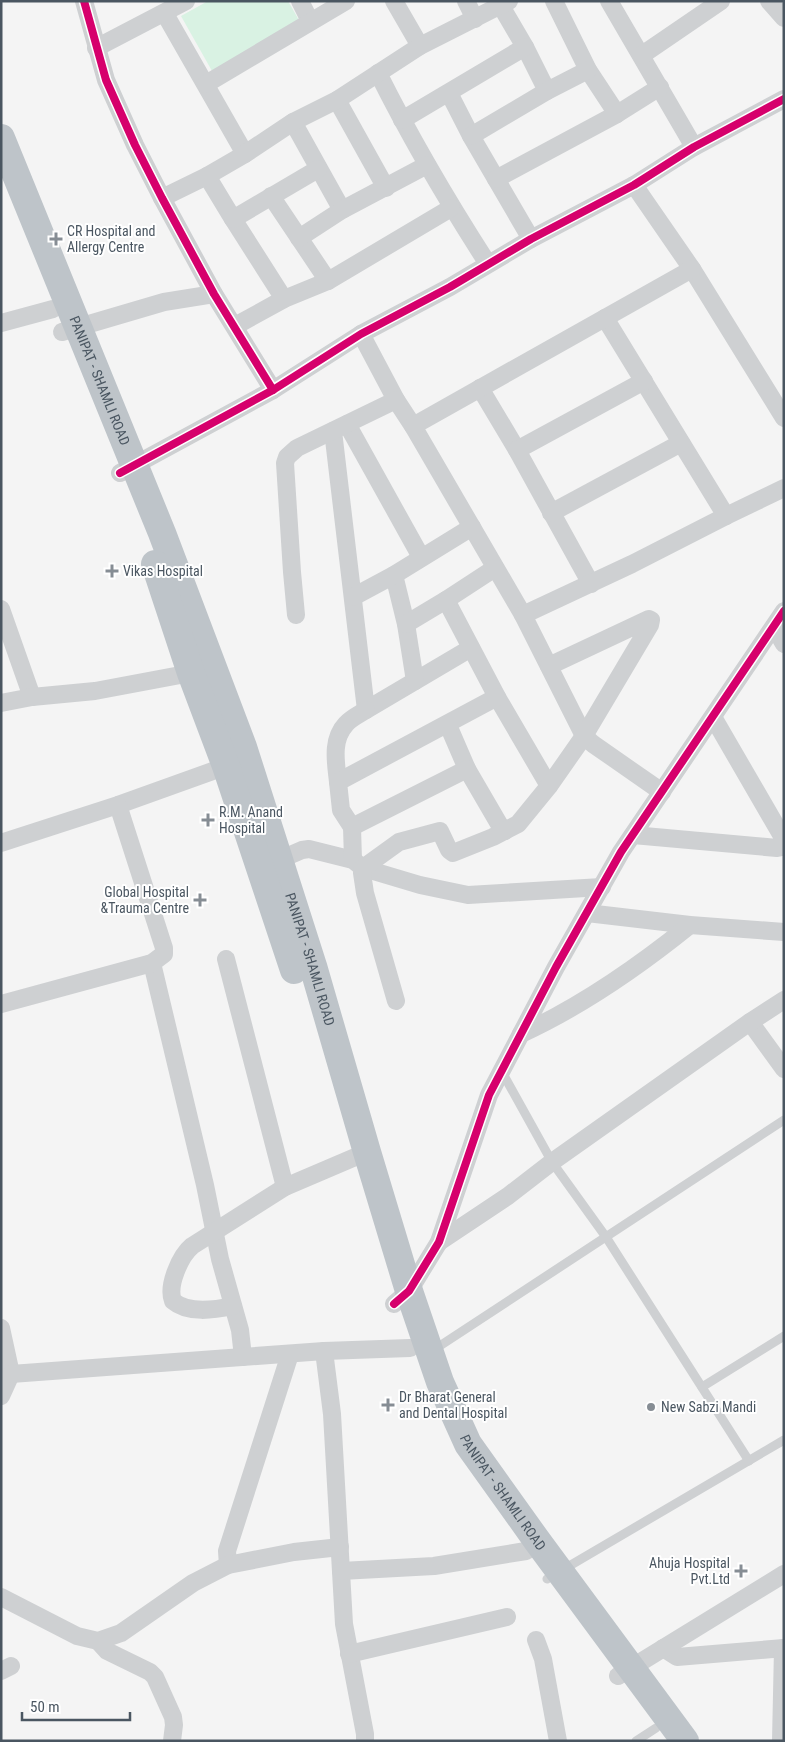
<svg xmlns="http://www.w3.org/2000/svg" width="785" height="1742" font-family="'Roboto Condensed',sans-serif">
	<style>
		.green { fill: #d9f2e3 }
		.lines { fill: none; stroke-linecap: round; stroke-linejoin: round }
		.lane { stroke: #ced0d2; stroke-width: 9 }
		.street { stroke: #ced0d2; stroke-width: 18 }
		.highway { stroke: #bec4c9; stroke-width: 28 }
		.cycleway-casing { stroke: #fff; stroke-width: 11 }
		.cycleway { stroke: #d6006c; stroke-width: 8 }
		.poi-dot { fill: #868d94; stroke: #fff; stroke-width: 2 }
		.labels { text-anchor: middle; dominant-baseline: central; stroke-width: 4; stroke-linejoin: round; paint-order: stroke }
		.poi-label { font-size: 14px; fill: #4a5661; stroke: #fff; text-anchor: start }
		.street-label { font-size: 14px; fill: #4a5661; stroke: #fff }
	</style>
	<rect width="100%" height="100%" fill="#f4f4f4"/>
	<!-- green -->
	<polygon class="green" points="208,1 288,1 300,22 212,71 181,16"/>
	<g class="lines">
		<!-- lane -->
		<g class="lane">
			<polyline points="502,1072 552,1162 606,1237 749,1461"/>
			<polyline points="432,1351 784,1120"/>
			<polyline points="702,1387 784,1336"/>
			<polyline points="547,1579 784,1440"/>
			<polyline points="636,1741 656,1728"/>
		</g>
		<!-- street -->
		<g class="street">
			<polyline points="84,1 106,80 135,145 162,198 214,294 273,390"/>
			<polyline points="300,1 310,21"/>
			<polyline points="394,1 420,46"/>
			<polyline points="466,1 475,19"/>
			<polyline points="554,1 588,70 617,114"/>
			<polyline points="609,1 694,147"/>
			<polyline points="769,1 784,18"/>
			<polyline points="501,6 525,47 547,91"/>
			<polyline points="165,14 245,154"/>
			<polyline points="96,48 186,1"/>
			<polyline points="642,55 721,1"/>
			<path d="M 378,73 C 411,139 448,202 488,264"/>
			<polyline points="206,84 346,1"/>
			<polyline points="449,93 471,136 531,239"/>
			<polyline points="337,100 386,188"/>
			<polyline points="402,120 525,47"/>
			<polyline points="293,122 342,210"/>
			<polyline points="471,136 547,91 588,70"/>
			<polyline points="207,176 233,219 284,299"/>
			<polyline points="496,179 617,114 660,87"/>
			<polyline points="634,185 692,269 784,418"/>
			<polyline points="271,196 328,281"/>
			<polyline points="162,198 207,176 245,154 293,122 337,100 420,46 509,1"/>
			<polyline points="233,219 318,169"/>
			<polyline points="299,238 342,210 427,165"/>
			<polyline points="605,318 726,516"/>
			<polyline points="1,323 53,309"/>
			<polyline points="235,326 284,299 328,281 451,208"/>
			<polyline points="62,332 164,302 214,294"/>
			<polyline points="361,334 396,400 413,426 523,615 584,736 593,744 662,792"/>
			<polyline points="480,388 517,450 591,584"/>
			<polyline points="347,424 421,557"/>
			<polyline points="413,426 692,269"/>
			<polyline points="333,431 366,710 471,648"/>
			<polyline points="517,450 644,381"/>
			<polyline points="120,473 273,390 361,334 450,287 531,239 634,185 694,147 784,99"/>
			<polyline points="551,513 681,443"/>
			<polyline points="394,575 406,624 415,681"/>
			<polyline points="353,597 394,575 472,527"/>
			<polyline points="446,600 497,697 549,786"/>
			<polyline points="1,609 32,697"/>
			<polyline points="296,615 292,572 285,463 287,457 297,448 396,400"/>
			<polyline points="523,615 632,564 726,516 784,488"/>
			<polyline points="406,624 446,600 495,568"/>
			<polyline points="774,627 784,644"/>
			<polyline points="1,703 32,697 95,691 191,673"/>
			<polyline points="448,725 467,769 499,824 505,831"/>
			<path d="M 338,782 C 336,763 331,740 346,724 C 351,718 360,714 366,710"/>
			<polyline points="352,827 467,769"/>
			<polyline points="633,835 777,848 782,847 783,841 782,836 713,717"/>
			<polyline points="1,843 118,805 235,763"/>
			<polyline points="279,860 302,850 309,849 353,860 363,868 420,885 468,895 602,887"/>
			<polyline points="353,860 352,827 341,810 338,782 497,697"/>
			<polyline points="587,913 690,925 784,932"/>
			<polyline points="226,959 285,1187"/>
			<polyline points="152,963 205,1185 220,1259 240,1330 243,1357"/>
			<polyline points="396,1001 365,893 362,873 363,868 399,842 440,831 449,850 453,853 493,837 518,824 549,786 584,736 650,625 651,620 649,619 549,666"/>
			<polyline points="1,1004 152,963 164,954 164,948 118,805"/>
			<polyline points="750,1022 784,1069"/>
			<path d="M 521,1034 C 582,1006 638,967 690,925"/>
			<polyline points="439,1242 508,1196 552,1162 750,1022 784,1000"/>
			<polyline points="394,1304 409,1291 439,1242 489,1095 556,967 621,852 784,611"/>
			<path d="M 233,1306 C 214,1310 188,1314 173,1301 C 167,1286 180,1256 192,1246 L 285,1187 L 367,1152"/>
			<polyline points="1,1328 11,1374 1,1396"/>
			<polyline points="324,1351 332,1414 344,1624 365,1734 365,1741"/>
			<polyline points="11,1374 324,1351 410,1348"/>
			<polyline points="228,1565 227,1551 290,1354"/>
			<polyline points="341,1571 434,1566 526,1551 538,1542"/>
			<polyline points="1,1597 77,1636 98,1641 121,1633 193,1583 228,1565 294,1552 340,1547"/>
			<polyline points="536,1640 543,1659 558,1741"/>
			<polyline points="98,1641 107,1651 150,1672 155,1677 173,1717 174,1725 172,1741"/>
			<polyline points="663,1648 677,1657 784,1648"/>
			<polyline points="349,1654 507,1617"/>
			<polyline points="1,1671 11,1666"/>
			<polyline points="618,1676 784,1574"/>
			<polyline points="781,1741 783,1648"/>
		</g>
		<!-- highway -->
		<g class="highway">
			<path id="s1" d="M 1,138 L 162,533 L 243,747 L 313,966 L 367,1152 L 409,1291 L 440,1382 L 468,1444 L 538,1542 L 685,1741"/>
			<polyline points="155,564 191,673 226,766 294,970"/>
		</g>
		<defs>
			<g id="cycleway">
				<polyline points="84,1 106,80 135,145 162,198 214,294 273,390"/>
				<polyline points="120,473 273,390 361,334 450,287 531,239 634,185 694,147 784,99"/>
				<polyline points="394,1304 409,1291 439,1242 489,1095 556,967 621,852 784,611"/>
			</g>
		</defs>
		<!-- cycleway casing -->
		<use href="#cycleway" class="cycleway-casing"/>
		<!-- cycleway -->
		<use href="#cycleway" class="cycleway"/>
	</g>
	<!-- markers -->
	<g class="poi-dot">
		<path d="M53.5 231.5h5v5h5v5h-5v5h-5v-5h-5v-5h5z"/>
		<path d="M109.5 563.5h5v5h5v5h-5v5h-5v-5h-5v-5h5z"/>
		<path d="M205.5 812.5h5v5h5v5h-5v5h-5v-5h-5v-5h5z"/>
		<path d="M197.5 892.5h5v5h5v5h-5v5h-5v-5h-5v-5h5z"/>
		<path d="M385.5 1397.5h5v5h5v5h-5v5h-5v-5h-5v-5h5z"/>
		<circle cx="651" cy="1407" r="5"/>
		<path d="M738.5 1563.5h5v5h5v5h-5v5h-5v-5h-5v-5h5z"/>
	</g>
	<g class="labels">
		<!-- poi labels -->
		<g class="poi-label">
			<text x="67" y="231">CR Hospital and<tspan x="67" dy="16">Allergy Centre</tspan></text>
			<text x="123" y="571">Vikas Hospital</text>
			<text x="219" y="812">R.M. Anand<tspan x="219" dy="16">Hospital</tspan></text>
			<text x="189" y="892" text-anchor="end">Global Hospital<tspan x="189" dy="16">&amp;Trauma Centre</tspan></text>
			<text x="399" y="1397">Dr Bharat General<tspan x="399" dy="16">and Dental Hospital</tspan></text>
			<text x="661" y="1407">New Sabzi Mandi</text>
			<text x="730" y="1563" text-anchor="end">Ahuja Hospital<tspan x="730" dy="16">Pvt.Ltd</tspan></text>
		</g>
		<!-- street labels -->
		<g class="street-label">
			<text stroke="none"><textPath href="#s1" startOffset="262">PANIPAT - SHAMLI ROAD</textPath></text>
			<text stroke="none"><textPath href="#s1" startOffset="878">PANIPAT - SHAMLI ROAD</textPath></text>
			<text stroke="none"><textPath href="#s1" startOffset="1448">PANIPAT - SHAMLI ROAD</textPath></text>
		</g>
	</g>
	<!-- border -->
	<rect width="785" height="1742" fill="none" stroke="#4a5661" stroke-width="5"/>
	<!-- scale -->
	<path d="M22 1712v8h108v-8" fill="none" stroke="#4a5661" stroke-width="2.5"/>
	<text x="30" y="1712" font-size="15" fill="#4a5661" stroke="#ffffff" stroke-width="4" paint-order="stroke">50 m</text>
</svg>
